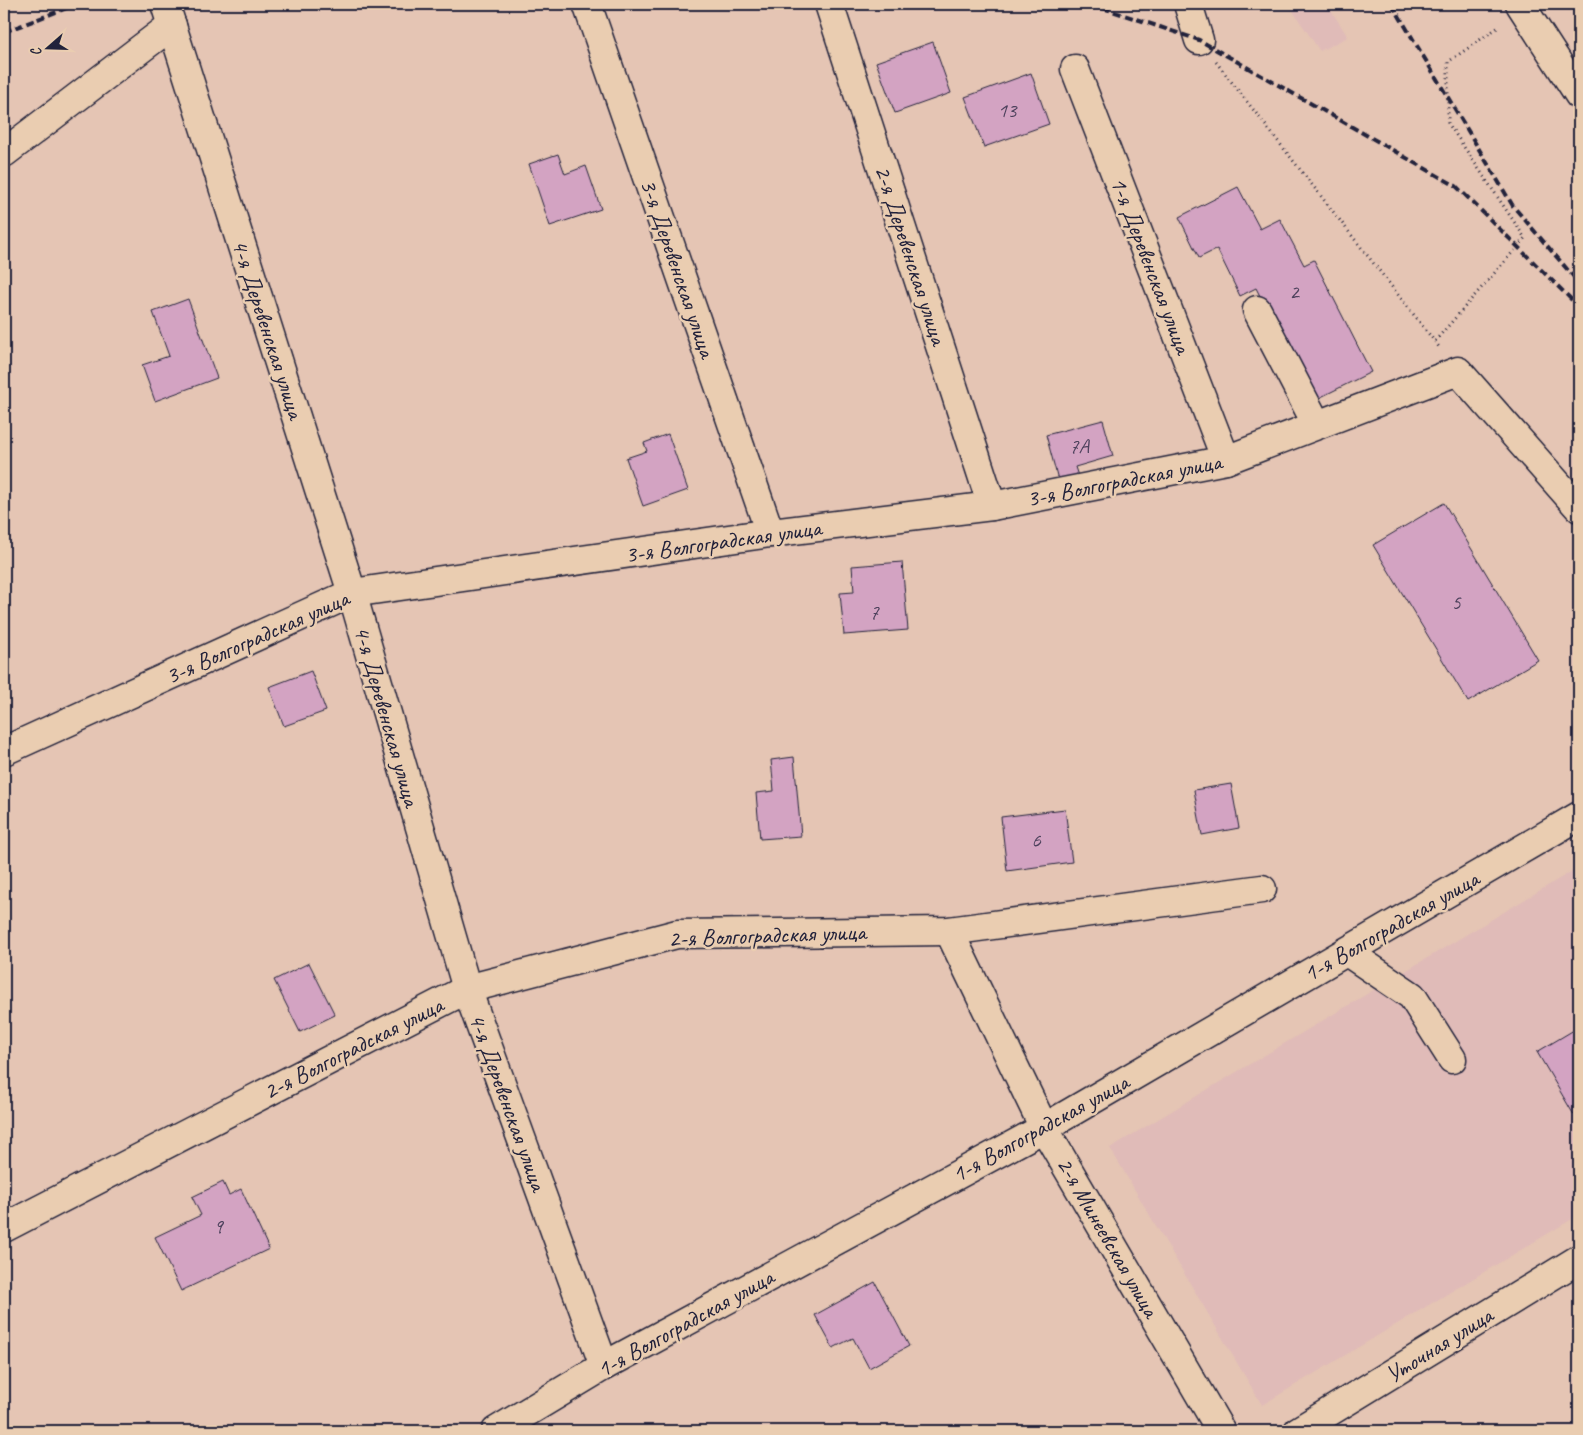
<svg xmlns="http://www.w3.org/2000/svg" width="1583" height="1435" font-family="Caveat,sans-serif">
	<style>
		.built { fill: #e0bbb8 }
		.building { fill: #d3a3c2; stroke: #22223b }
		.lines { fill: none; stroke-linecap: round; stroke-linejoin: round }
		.minor-casing { stroke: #22223b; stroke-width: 31 }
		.path { stroke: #22223b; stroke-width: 3; stroke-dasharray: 1 4; stroke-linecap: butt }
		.minor { stroke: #eacdb1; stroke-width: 28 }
		.rail { stroke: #22223b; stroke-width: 4; stroke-dasharray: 8 4; stroke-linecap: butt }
		.labels { text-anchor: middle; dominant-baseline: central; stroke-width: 5; stroke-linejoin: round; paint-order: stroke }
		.number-label { font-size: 21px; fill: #4e425d }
		.street-label { font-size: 24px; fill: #22223b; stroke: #eacdb1 }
	</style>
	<rect width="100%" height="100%" fill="#e5c5b4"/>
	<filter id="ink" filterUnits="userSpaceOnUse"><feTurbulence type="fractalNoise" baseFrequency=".02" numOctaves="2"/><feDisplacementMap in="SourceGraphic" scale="10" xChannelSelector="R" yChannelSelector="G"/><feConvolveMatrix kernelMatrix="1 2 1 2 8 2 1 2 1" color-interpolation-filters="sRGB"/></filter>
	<g filter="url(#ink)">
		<!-- built -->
		<g class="built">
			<polygon points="1288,4 1327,4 1348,37 1320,51"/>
			<polygon points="1579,867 1579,1215 1262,1405 1110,1148"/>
		</g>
		<!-- building -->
		<g class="building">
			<polygon points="933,42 951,93 895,113 876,62"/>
			<polygon points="1031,73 1049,124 984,147 965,97"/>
			<polygon points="558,154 565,174 586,166 601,209 550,226 529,164"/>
			<polygon points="1238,187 1260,229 1280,219 1304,265 1314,260 1371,372 1313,401 1256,288 1240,296 1217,249 1199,258 1179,217"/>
			<polygon points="188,299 217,378 155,401 142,365 169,356 153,312"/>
			<polygon points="1103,420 1113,456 1075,467 1080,482 1060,487 1046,435"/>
			<polygon points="668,434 688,490 643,506 626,458 647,451 644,443"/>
			<polygon points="1444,503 1538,660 1468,702 1373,545"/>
			<polygon points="902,562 908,630 844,635 840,593 854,592 852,566"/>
			<polygon points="311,671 326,711 284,726 269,687"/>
			<polygon points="794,757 801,836 760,839 756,793 774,791 771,760"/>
			<polygon points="1231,784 1239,828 1202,835 1194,790"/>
			<polygon points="1065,809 1072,862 1007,871 1001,817"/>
			<polygon points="309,963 335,1015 300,1032 274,980"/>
			<polygon points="1579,1027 1579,1112 1574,1115 1537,1052"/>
			<polygon points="223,1182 229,1195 241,1189 269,1249 181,1291 155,1237 201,1215 192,1197"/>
			<polygon points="875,1282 909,1346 869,1368 853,1338 833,1348 815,1315"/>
		</g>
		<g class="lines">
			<defs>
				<g id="minor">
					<polyline points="165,4 352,593 467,989 604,1366"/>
					<polyline points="587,4 770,533"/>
					<polyline points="829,4 992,506"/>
					<polyline points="1188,4 1199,40"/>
					<polyline points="1520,4 1579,95"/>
					<polyline points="1075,69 1226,460"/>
					<polyline points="4,153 172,25"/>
					<polyline points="1257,310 1317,425"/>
					<polyline points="4,751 352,593 770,533 992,506 1226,460 1458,371 1579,508"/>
					<polyline points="949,931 1044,1128 1221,1431"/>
					<polyline points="1347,952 1412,996 1452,1059"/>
					<polyline points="4,1228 467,989 677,934 949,931 1262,889"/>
					<polyline points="496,1431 604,1366 1044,1128 1579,816"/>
					<polyline points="1298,1431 1579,1259"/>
				</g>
			</defs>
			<!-- minor casing -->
			<use href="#minor" class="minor-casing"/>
			<!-- path -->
			<g class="path">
				<polyline points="1216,62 1439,347"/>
				<polyline points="1435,341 1525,238 1448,123 1448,62 1500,26"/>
			</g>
			<!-- minor -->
			<use href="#minor" class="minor"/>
			<!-- rail -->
			<g class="rail">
				<polyline points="1091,4 1199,40 1456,186 1579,307"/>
				<polyline points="1392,4 1513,206 1579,283"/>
				<polyline points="4,32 77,4"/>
			</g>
		</g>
	</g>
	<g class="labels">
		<!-- number labels -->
		<g class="number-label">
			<text x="1007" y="110">13</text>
			<text x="1294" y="292">2</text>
			<text x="1079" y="446">7А</text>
			<text x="1456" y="602">5</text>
			<text x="874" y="612">7</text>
			<text x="1036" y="840">6</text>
			<text x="218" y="1226">9</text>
		</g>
		<!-- street labels -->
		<g class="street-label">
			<text transform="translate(911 255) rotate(72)">2-я Деревенская улица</text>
			<text transform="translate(1151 265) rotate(69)">1-я Деревенская улица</text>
			<text transform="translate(678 268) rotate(71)">3-я Деревенская улица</text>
			<text transform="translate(268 329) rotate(72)">4-я Деревенская улица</text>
			<text transform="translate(1124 480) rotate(-11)">3-я Волгоградская улица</text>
			<text transform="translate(723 541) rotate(-8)">3-я Волгоградская улица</text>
			<text transform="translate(257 637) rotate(-24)">3-я Волгоградская улица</text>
			<text transform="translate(387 716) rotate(74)">4-я Деревенская улица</text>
			<text transform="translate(1391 926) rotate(-30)">1-я Волгоградская улица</text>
			<text transform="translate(767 935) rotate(-2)">2-я Волгоградская улица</text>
			<text transform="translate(353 1048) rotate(-27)">2-я Волгоградская улица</text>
			<text transform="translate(508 1102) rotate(70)">4-я Деревенская улица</text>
			<text transform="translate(1040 1128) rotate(-29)">1-я Волгоградская улица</text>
			<text transform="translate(1108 1237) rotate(60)">2-я Минеевская улица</text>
			<text transform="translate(685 1323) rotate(-29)">1-я Волгоградская улица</text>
			<text transform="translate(1439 1345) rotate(-32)">Уточная улица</text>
		</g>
	</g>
	<!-- margin -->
	<rect width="1583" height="1435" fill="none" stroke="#eacdb1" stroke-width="20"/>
	<rect x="10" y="10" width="1563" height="1415" fill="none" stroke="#22223b" stroke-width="2" filter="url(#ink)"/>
	<!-- north arrow -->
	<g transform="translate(48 48) rotate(250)" stroke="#eacdb1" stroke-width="4" paint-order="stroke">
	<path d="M0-4L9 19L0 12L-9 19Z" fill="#22223b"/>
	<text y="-8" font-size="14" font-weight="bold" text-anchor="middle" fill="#22223b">С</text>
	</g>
</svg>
